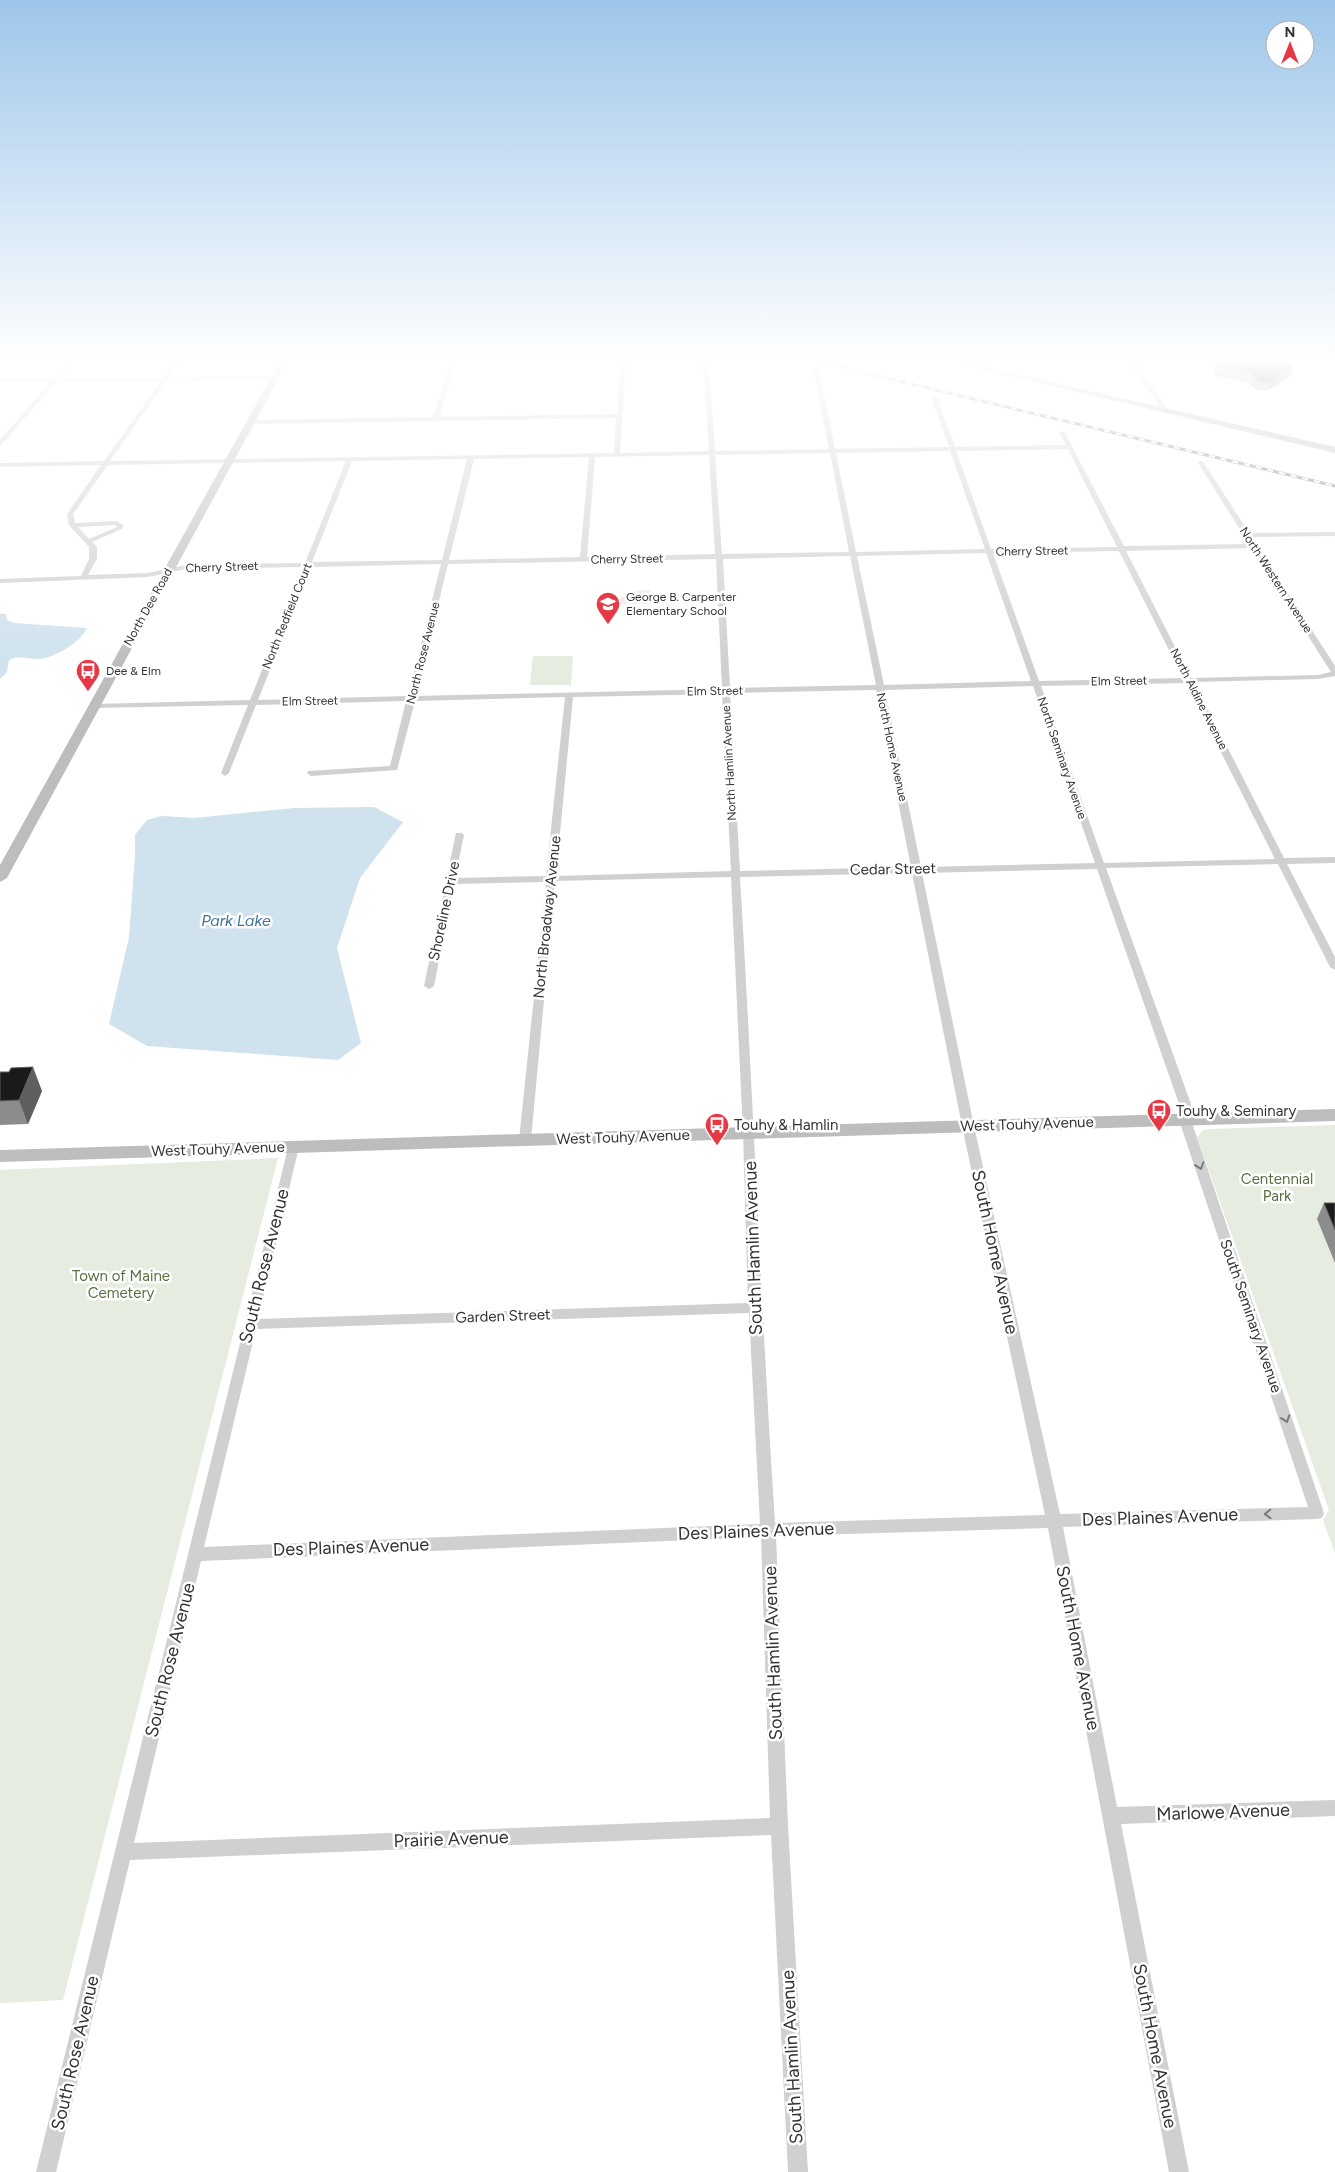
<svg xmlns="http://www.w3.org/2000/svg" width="1335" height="2172" font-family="Figtree,sans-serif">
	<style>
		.green { fill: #e6ecdf }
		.water { fill: #cfe2ee }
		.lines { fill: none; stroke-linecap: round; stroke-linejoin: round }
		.street { fill: #d0d0d0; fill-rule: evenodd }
		.secondary { fill: #bdbdbd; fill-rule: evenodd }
		.rail-casing { stroke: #888; stroke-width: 3 }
		.rail { stroke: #fff; stroke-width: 2; stroke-dasharray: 6; stroke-linecap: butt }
		.wall { fill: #8c8c8c }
		.shaded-wall { fill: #5f5f5f }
		.building { fill: #1a1a1a; stroke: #5f5f5f }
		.oneway { stroke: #7a7a7a }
		.labels { text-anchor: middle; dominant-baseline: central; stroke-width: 5; stroke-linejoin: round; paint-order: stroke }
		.far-street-label { font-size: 12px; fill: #333; stroke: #fff }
		.far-poi-label { font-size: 12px; fill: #333; stroke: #fff; text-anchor: start }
		.street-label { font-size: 15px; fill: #333; stroke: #fff }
		.poi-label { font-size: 15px; fill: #333; stroke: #fff; text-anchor: start }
		.park-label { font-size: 15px; fill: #56703f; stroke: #fff }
		.water-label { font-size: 16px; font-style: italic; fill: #3f7597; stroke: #fff }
		.near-street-label { font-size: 18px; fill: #333; stroke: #fff }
	</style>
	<rect width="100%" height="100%" fill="#fff"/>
	<!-- green -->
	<g class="green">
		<polygon points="651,590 650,604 620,604 620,598 637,591"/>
		<polygon points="533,656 573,656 571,685 530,685"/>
		<polygon points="1335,1125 1335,1553 1323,1520 1329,1510 1197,1137 1203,1130 1210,1129"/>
		<polygon points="278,1158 63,2000 0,2003 0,1170"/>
	</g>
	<!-- water -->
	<g class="water">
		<path d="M 0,614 L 6,614 L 7,620 L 14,623 L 87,628 C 80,643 52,660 36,659 C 25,658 18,655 9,660 L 7,672 L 0,679 Z"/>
		<polygon points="374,807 403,822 360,878 337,948 361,1043 338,1060 147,1046 109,1024 129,937 135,856 135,835 147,820 162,816 194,818 294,808"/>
	</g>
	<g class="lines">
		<!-- street -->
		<g class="street">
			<path d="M 67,363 L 73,363 L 60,379 L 163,378 L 173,363 L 179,363 L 169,377 L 275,376 L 278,378 L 275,380 L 166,381 L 110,461 L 614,453 L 616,418 L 251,424 L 248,422 L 251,420 L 433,417 L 450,363 L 456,363 L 439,417 L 617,414 L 620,363 L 626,363 L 620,453 L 709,451 L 703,363 L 709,363 L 715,451 L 829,449 L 813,368 L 816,366 L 819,368 L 835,449 L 949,447 L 931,397 L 934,395 L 937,397 L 955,447 L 1066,445 L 1059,432 L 1064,431 L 1124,546 L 1249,544 L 1198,463 L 1201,461 L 1204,463 L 1249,533 L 1335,532 L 1335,536 L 1252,537 L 1335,666 L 1335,676 L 1318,679 L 1194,682 L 1284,858 L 1335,857 L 1335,863 L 1287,864 L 1335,957 L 1335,970 L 1330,967 L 1278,864 L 1106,868 L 1191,1104 L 1191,1120 L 1324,1513 L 1322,1518 L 1317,1519 L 1063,1527 L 1117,1807 L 1335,1800 L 1335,1816 L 1121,1824 L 1189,2172 L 1169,2172 L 1048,1528 L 776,1536 L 788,1826 L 808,2172 L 788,2172 L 771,1835 L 130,1860 L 56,2172 L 36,2172 L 289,1144 L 297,1144 L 299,1147 L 258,1319 L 748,1303 L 743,1133 L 731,877 L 555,881 L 531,1140 L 525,1144 L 521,1143 L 519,1140 L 546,882 L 454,884 L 434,986 L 429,989 L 424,986 L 456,833 L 462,833 L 464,835 L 455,878 L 546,876 L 565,697 L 415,701 L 397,770 L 311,776 L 307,773 L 308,771 L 390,766 L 406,701 L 256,705 L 229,773 L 225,776 L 221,773 L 248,705 L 91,708 L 91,704 L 94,704 L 250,700 L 303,567 L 186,569 L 148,577 L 0,583 L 0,579 L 81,576 L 89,559 L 89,547 L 69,525 L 67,514 L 101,465 L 0,467 L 0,463 L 104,461 L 161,381 L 57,382 L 0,446 L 0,440 L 50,382 L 0,383 L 0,379 L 53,379 ZM 1068,449 L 1117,547 L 991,549 L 956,451 ZM 950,451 L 985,549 L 856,552 L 836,453 ZM 830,453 L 849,552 L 722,554 L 715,455 ZM 709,455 L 715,554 L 587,557 L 595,457 ZM 589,457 L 580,557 L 449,560 L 474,459 ZM 467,459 L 442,560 L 312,562 L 352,461 ZM 346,461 L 305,563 L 186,565 L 148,573 L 88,575 L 97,559 L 97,547 L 92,542 L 122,529 L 124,525 L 116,521 L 75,523 L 73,514 L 108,465 ZM 115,525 L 117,527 L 89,539 L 78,527 ZM 1252,548 L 1331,672 L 1318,675 L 1191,678 L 1126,551 ZM 1119,551 L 1183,678 L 1039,681 L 993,553 ZM 986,553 L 1031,681 L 884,685 L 857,556 ZM 850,556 L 876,685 L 730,688 L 723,559 ZM 716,559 L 722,689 L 416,696 L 448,564 ZM 441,564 L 408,696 L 258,700 L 311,567 ZM 1186,683 L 1275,859 L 1104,863 L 1041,686 ZM 1033,686 L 1095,863 L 921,867 L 885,690 ZM 876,690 L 911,867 L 740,871 L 730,693 ZM 722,694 L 731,871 L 556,876 L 573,697 ZM 1097,869 L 1179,1104 L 1179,1120 L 1308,1507 L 1060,1514 L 974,1126 L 922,873 ZM 912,873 L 962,1126 L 1045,1515 L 775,1523 C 761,1308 753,1092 740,877 ZM 749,1313 L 760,1524 L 204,1547 L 256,1329 ZM 761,1537 L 770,1818 L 134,1843 L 201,1561 Z"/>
			<polygon points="1130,363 1136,363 1168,410 1167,411 1163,411"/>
		</g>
		<!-- secondary -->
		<g class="secondary">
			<polygon points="279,363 287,363 7,878 0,882 0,865"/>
			<polygon points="955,363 968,363 1335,447 1335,453"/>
			<polygon points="1335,1109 1335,1121 0,1162 0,1150"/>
		</g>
		<defs>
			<polyline id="rail" points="824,363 1335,486"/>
		</defs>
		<!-- rail casing -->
		<use href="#rail" class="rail-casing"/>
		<!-- rail -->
		<use href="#rail" class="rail"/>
	</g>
	<!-- wall -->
	<g class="wall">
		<polygon points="1215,363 1294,366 1292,375 1268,390 1257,390 1248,383 1213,375"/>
		<polygon points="0,1072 42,1091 28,1124 0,1125"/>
		<polygon points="1324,1203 1335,1203 1335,1263 1317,1219"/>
	</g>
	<!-- shaded-wall -->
	<g class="shaded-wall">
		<polygon points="1294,366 1292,375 1268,390 1270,382"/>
		<polygon points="33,1067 42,1091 28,1124 19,1100"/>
	</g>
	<!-- building -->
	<g class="building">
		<polygon points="1215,363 1281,363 1294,366 1270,382 1259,382 1251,374 1215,366"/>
		<polygon points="33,1067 19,1100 0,1101 0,1072 9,1072 11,1068"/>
		<polygon points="1324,1203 1335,1203 1335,1230"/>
	</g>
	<!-- one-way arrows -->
	<defs><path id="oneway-chevron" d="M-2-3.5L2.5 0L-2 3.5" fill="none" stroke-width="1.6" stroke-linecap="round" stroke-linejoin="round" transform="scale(1.25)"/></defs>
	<g class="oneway">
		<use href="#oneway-chevron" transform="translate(1200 1166) rotate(71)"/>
		<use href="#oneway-chevron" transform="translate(1286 1419) rotate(71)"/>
		<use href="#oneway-chevron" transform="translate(1268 1514) rotate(178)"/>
	</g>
	<!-- sky -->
	<linearGradient id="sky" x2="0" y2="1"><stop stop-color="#9ec6ea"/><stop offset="0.54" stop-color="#fff"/><stop offset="1" stop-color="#fff" stop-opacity="0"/></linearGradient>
	<rect width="1335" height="667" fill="url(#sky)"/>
	<!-- icons -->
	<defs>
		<symbol id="school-pin" viewBox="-11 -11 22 30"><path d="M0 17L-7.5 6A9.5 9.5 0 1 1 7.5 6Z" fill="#e63946" stroke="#fff"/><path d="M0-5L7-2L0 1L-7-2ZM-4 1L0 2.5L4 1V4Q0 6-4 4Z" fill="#fff"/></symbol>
		<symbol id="bus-pin" viewBox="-11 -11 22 30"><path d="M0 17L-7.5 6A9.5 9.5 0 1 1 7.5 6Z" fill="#e63946" stroke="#fff"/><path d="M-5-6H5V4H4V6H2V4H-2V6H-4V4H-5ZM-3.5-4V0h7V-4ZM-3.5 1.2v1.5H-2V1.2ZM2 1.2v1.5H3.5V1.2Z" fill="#fff"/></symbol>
	</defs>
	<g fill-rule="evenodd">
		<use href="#school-pin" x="594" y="590" width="28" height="38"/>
		<use href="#bus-pin" x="74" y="657" width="28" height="38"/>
		<use href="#bus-pin" x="1145" y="1097" width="28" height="38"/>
		<use href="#bus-pin" x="703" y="1111" width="28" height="38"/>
	</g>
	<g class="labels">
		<!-- far-street labels -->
		<g class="far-street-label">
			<text transform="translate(1032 551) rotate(-1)">Cherry Street</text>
			<text transform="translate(627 559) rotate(-1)">Cherry Street</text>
			<text transform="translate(222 567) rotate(-2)">Cherry Street</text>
			<text transform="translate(1276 580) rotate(57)">North Western Avenue</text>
			<text transform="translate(148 607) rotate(-61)">North Dee Road</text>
			<text transform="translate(287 616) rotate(-68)">North Redfield Court</text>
			<text transform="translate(423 653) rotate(-76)">North Rose Avenue</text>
			<text transform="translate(1119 681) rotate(-1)">Elm Street</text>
			<text transform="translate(715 691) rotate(-1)">Elm Street</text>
			<text transform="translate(1199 699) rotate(63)">North Aldine Avenue</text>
			<text transform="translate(310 701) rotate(-1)">Elm Street</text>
			<text transform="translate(892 747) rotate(78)">North Home Avenue</text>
			<text transform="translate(1062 758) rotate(71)">North Seminary Avenue</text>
			<text transform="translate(729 763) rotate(-93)">North Hamlin Avenue</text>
		</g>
		<!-- far-poi labels -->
		<g class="far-poi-label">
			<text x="626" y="597">George B. Carpenter<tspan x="626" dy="14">Elementary School</tspan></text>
			<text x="106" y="671">Dee &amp; Elm</text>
		</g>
		<!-- street labels -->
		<g class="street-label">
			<text transform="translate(893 869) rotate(-1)">Cedar Street</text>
			<text transform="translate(444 911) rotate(-78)">Shoreline Drive</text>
			<text transform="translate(547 917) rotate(-84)">North Broadway Avenue</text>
			<text transform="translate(1027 1124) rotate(-2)">West Touhy Avenue</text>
			<text transform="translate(623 1137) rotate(-2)">West Touhy Avenue</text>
			<text transform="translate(218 1149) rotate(-2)">West Touhy Avenue</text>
			<text transform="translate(503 1316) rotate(-2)">Garden Street</text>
			<text transform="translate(1251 1316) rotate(71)">South Seminary Avenue</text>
		</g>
		<!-- poi labels -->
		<g class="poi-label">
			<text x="1176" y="1111">Touhy &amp; Seminary</text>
			<text x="734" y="1125">Touhy &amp; Hamlin</text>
		</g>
		<!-- park labels -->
		<g class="park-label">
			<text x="1277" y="1179">Centennial<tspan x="1277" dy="17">Park</tspan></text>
			<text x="121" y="1276">Town of Maine<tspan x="121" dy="17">Cemetery</tspan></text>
		</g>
		<!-- water labels -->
		<g class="water-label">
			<text x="236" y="920">Park Lake</text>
		</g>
		<!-- near-street labels -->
		<g class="near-street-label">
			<text transform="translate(753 1248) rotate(-92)">South Hamlin Avenue</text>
			<text transform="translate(995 1252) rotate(78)">South Home Avenue</text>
			<text transform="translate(264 1266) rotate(-76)">South Rose Avenue</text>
			<text transform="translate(1160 1517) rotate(-2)">Des Plaines Avenue</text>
			<text transform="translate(756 1531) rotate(-2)">Des Plaines Avenue</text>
			<text transform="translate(351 1547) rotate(-2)">Des Plaines Avenue</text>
			<text transform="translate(1078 1648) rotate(79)">South Home Avenue</text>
			<text transform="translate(773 1653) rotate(-92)">South Hamlin Avenue</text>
			<text transform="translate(170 1660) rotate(-76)">South Rose Avenue</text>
			<text transform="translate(1223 1812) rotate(-2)">Marlowe Avenue</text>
			<text transform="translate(451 1839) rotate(-2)">Prairie Avenue</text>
			<text transform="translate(1155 2046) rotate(79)">South Home Avenue</text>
			<text transform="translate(75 2053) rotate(-77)">South Rose Avenue</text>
			<text transform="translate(792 2057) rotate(-93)">South Hamlin Avenue</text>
		</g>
	</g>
	<!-- north arrow -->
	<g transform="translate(1290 45)"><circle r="24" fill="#ffffff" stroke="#adadad"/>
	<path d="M0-4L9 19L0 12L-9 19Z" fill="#e63946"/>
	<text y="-8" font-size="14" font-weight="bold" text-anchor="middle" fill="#333333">N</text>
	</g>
</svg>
